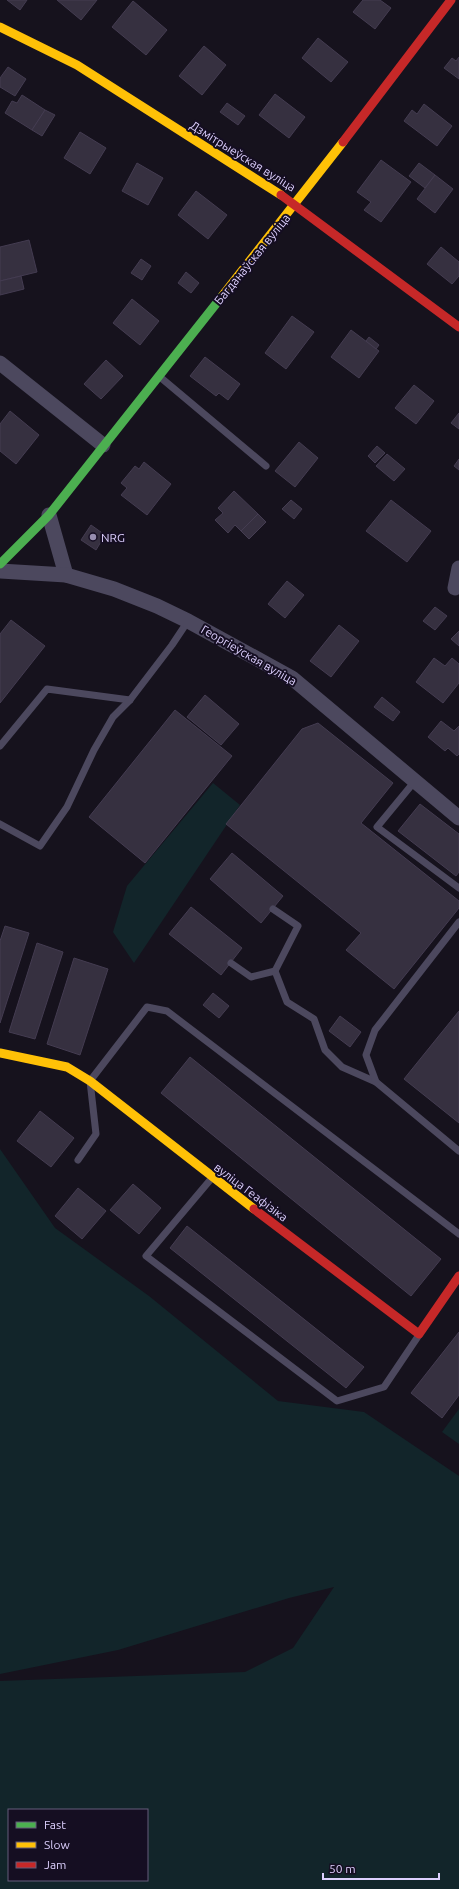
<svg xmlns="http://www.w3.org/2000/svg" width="459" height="1889" font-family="Ubuntu,sans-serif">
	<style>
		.green { fill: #12252a; fill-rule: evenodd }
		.building { fill: #363040; stroke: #443c51 }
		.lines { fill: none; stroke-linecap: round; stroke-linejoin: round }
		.lane { stroke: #4c485e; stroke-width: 7 }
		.street { stroke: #4c485e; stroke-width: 15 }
		.fast { stroke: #4caf50; stroke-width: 9 }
		.slow { stroke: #ffc107; stroke-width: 9 }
		.jam { stroke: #c62828; stroke-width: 9 }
		.poi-dot { fill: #978eaf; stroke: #150e22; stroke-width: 1.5 }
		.labels { text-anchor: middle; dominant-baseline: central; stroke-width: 4; stroke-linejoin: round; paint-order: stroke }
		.street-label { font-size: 12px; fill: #ddd0fe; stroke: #150e22 }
		.poi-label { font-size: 12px; fill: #ddd0fe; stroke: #150e22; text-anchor: start }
	</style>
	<rect width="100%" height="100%" fill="#16121d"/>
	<!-- green -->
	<g class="green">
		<polygon points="213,783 240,805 134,963 113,932 127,886"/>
		<path d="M 0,1149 L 55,1228 L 149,1296 L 278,1401 L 364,1412 L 459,1476 L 459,1889 L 0,1889 L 0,1681 L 245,1672 L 293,1648 L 334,1587 L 289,1598 L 118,1650 L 0,1674 ZM 9,1810 L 147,1810 L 147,1880 L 9,1880 Z"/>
		<polygon points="459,1409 459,1444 442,1432"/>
	</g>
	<!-- building -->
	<g class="building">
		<polygon points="7,0 27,0 20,10"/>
		<polygon points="57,0 97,0 81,20"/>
		<polygon points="363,0 380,0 391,8 375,29 353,12"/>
		<polygon points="133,1 167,30 146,55 112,27"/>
		<polygon points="318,38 348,62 331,82 302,58"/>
		<polygon points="204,46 226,65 202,95 179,76"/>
		<polygon points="459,57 459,79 444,68 452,58 456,61"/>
		<polygon points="8,67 26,79 15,96 0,87 0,78"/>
		<polygon points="275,94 305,117 289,138 259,115"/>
		<polygon points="22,95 45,110 32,130 5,113 12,101 17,103"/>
		<polygon points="227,103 245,116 238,125 220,112"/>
		<polygon points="424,104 452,126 437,146 404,121 412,110 417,114"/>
		<polygon points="45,110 55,115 42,136 32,130"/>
		<polygon points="80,132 106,148 90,174 64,158"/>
		<polygon points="381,160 411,182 381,222 364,210 371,202 357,192"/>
		<polygon points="137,163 163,178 148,205 122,191"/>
		<polygon points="419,163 435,175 425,188 409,176"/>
		<polygon points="435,175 453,189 435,213 417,199"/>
		<polygon points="196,191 227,215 208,239 178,215"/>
		<polygon points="29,240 37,272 0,281 0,247"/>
		<polygon points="441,247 459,262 459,276 452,284 427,264"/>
		<polygon points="141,259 151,266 142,280 131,273"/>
		<polygon points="186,272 199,283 191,293 178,283"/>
		<polygon points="21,276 24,289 0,295 0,281"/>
		<polygon points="132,299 159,321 140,345 113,323"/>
		<polygon points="292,316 314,332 286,369 265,353"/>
		<polygon points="351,330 379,351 359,378 331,357"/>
		<polygon points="369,337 379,345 376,349 366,341"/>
		<polygon points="205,357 240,384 228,400 219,393 216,396 190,376"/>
		<polygon points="106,360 123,376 101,399 84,384"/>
		<polygon points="414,385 434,401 416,424 395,408"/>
		<polygon points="10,411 39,435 16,464 0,451 0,424"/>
		<polygon points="459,413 459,429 451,423"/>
		<polygon points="299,442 318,458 295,487 275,471"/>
		<polygon points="377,446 385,453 375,463 368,456"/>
		<polygon points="387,454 405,469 394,481 376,466"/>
		<polygon points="459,459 459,470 454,466"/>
		<polygon points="144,462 171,484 147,515 121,495 127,488 121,483 135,466 139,469"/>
		<polygon points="234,491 258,514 241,531 235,525 228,533 215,520 223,513 218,508"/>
		<polygon points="291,500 302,509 294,519 282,509"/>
		<polygon points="391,500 431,531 407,562 366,531"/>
		<polygon points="258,514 266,522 249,539 241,531"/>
		<polygon points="91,525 105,535 96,550 81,540"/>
		<polygon points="287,581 304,595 285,618 268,604"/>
		<polygon points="435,607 447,616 435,630 423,621"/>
		<polygon points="11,620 45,646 0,703 0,634"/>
		<polygon points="339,625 359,641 331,677 310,661"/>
		<polygon points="459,631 459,646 451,639"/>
		<polygon points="434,658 445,666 452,658 459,664 459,683 443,703 416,682"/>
		<polygon points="205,695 239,724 221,745 187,717"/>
		<polygon points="382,697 400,712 393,721 374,707"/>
		<polygon points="175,710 232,756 145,863 89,817"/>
		<polygon points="441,721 454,731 459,726 459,754 457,756 448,748 445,751 428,737"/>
		<polygon points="318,723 393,783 361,823 459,901 459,908 394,989 346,950 361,933 226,824 302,729"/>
		<polygon points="420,804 459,834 459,872 456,876 398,831"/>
		<polygon points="232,853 283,896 261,923 210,879"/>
		<polygon points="191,907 242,948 221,975 169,934"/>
		<polygon points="5,926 29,933 0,1023 0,941"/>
		<polygon points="37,943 63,952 35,1039 9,1032"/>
		<polygon points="74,958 108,969 80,1055 47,1044"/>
		<polygon points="213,993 229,1006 219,1018 203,1005"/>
		<polygon points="459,1011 459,1123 404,1079"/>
		<polygon points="340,1016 361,1032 350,1047 329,1031"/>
		<polygon points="190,1057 441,1259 411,1296 161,1093"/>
		<polygon points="40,1111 74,1138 51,1167 17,1141"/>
		<polygon points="133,1184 161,1208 139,1234 110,1210"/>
		<polygon points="78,1188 106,1211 82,1239 55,1216"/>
		<polygon points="187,1226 364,1367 346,1388 170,1248"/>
		<polygon points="459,1332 459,1395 442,1418 411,1393"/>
	</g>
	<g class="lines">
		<!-- lane -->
		<g class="lane">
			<polyline points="160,377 266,466"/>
			<polyline points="0,746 47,689 130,700"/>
			<polyline points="415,781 377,827 459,888"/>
			<polyline points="0,824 40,846 67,807 94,750 113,717 130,700 172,645 188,621"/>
			<polyline points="273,909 298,926 275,971 287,1002 314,1019 325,1050 342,1067 376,1082"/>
			<polyline points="459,922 375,1030 366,1055 376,1082 459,1151"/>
			<polyline points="231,963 251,977 275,971"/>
			<polyline points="78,1160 96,1134 90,1081 147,1007 167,1011 459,1234"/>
			<polyline points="211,1179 146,1256 337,1401 384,1387 419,1335"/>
		</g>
		<!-- street -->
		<g class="street">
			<polyline points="0,363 103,445"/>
			<polyline points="49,515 66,575"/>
			<polyline points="0,571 66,575 114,589 157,606 188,621 292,678 459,818"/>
			<polyline points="455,588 459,568"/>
		</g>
		<!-- fast -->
		<polyline class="fast" points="0,564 49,515 223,295"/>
		<!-- slow -->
		<g class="slow">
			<polyline points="0,27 77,65 281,195"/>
			<polyline points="223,295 343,142"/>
			<polyline points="0,1053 67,1067 90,1081 254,1209"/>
		</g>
		<!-- jam -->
		<g class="jam">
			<polyline points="343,142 451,0"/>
			<polyline points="281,195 459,327"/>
			<polyline points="254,1209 419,1334 459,1276"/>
		</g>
	</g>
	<!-- markers -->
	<circle class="poi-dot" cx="93" cy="537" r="4"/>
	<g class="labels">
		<!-- street labels -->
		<g class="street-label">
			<text transform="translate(243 156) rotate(32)">Дзмітрыеўская вуліца</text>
			<text transform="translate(252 259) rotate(-51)">Багданаўская вуліца</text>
			<text transform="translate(249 655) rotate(30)">Георгіеўская вуліца</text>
			<text transform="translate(251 1192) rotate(37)">вуліца Геафізіка</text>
		</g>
		<!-- poi labels -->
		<g class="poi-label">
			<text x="101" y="537">NRG</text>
		</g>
	</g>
	<!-- legend -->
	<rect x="8" y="1809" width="140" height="72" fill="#150e22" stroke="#655c7a"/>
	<rect x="16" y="1822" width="20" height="6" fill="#4caf50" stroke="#655c7a"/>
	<text x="44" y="1829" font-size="12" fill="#ddd0fe">Fast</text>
	<rect x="16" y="1842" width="20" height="6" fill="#ffc107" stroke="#655c7a"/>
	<text x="44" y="1849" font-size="12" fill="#ddd0fe">Slow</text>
	<rect x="16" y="1862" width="20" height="6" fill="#c62828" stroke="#655c7a"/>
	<text x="44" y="1869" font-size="12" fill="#ddd0fe">Jam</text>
	<!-- scale -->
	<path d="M323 1873v6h116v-6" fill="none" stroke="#ddd0fe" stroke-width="2"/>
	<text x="329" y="1873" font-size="12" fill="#ddd0fe" stroke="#150e22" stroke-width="3" paint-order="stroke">50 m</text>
</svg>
